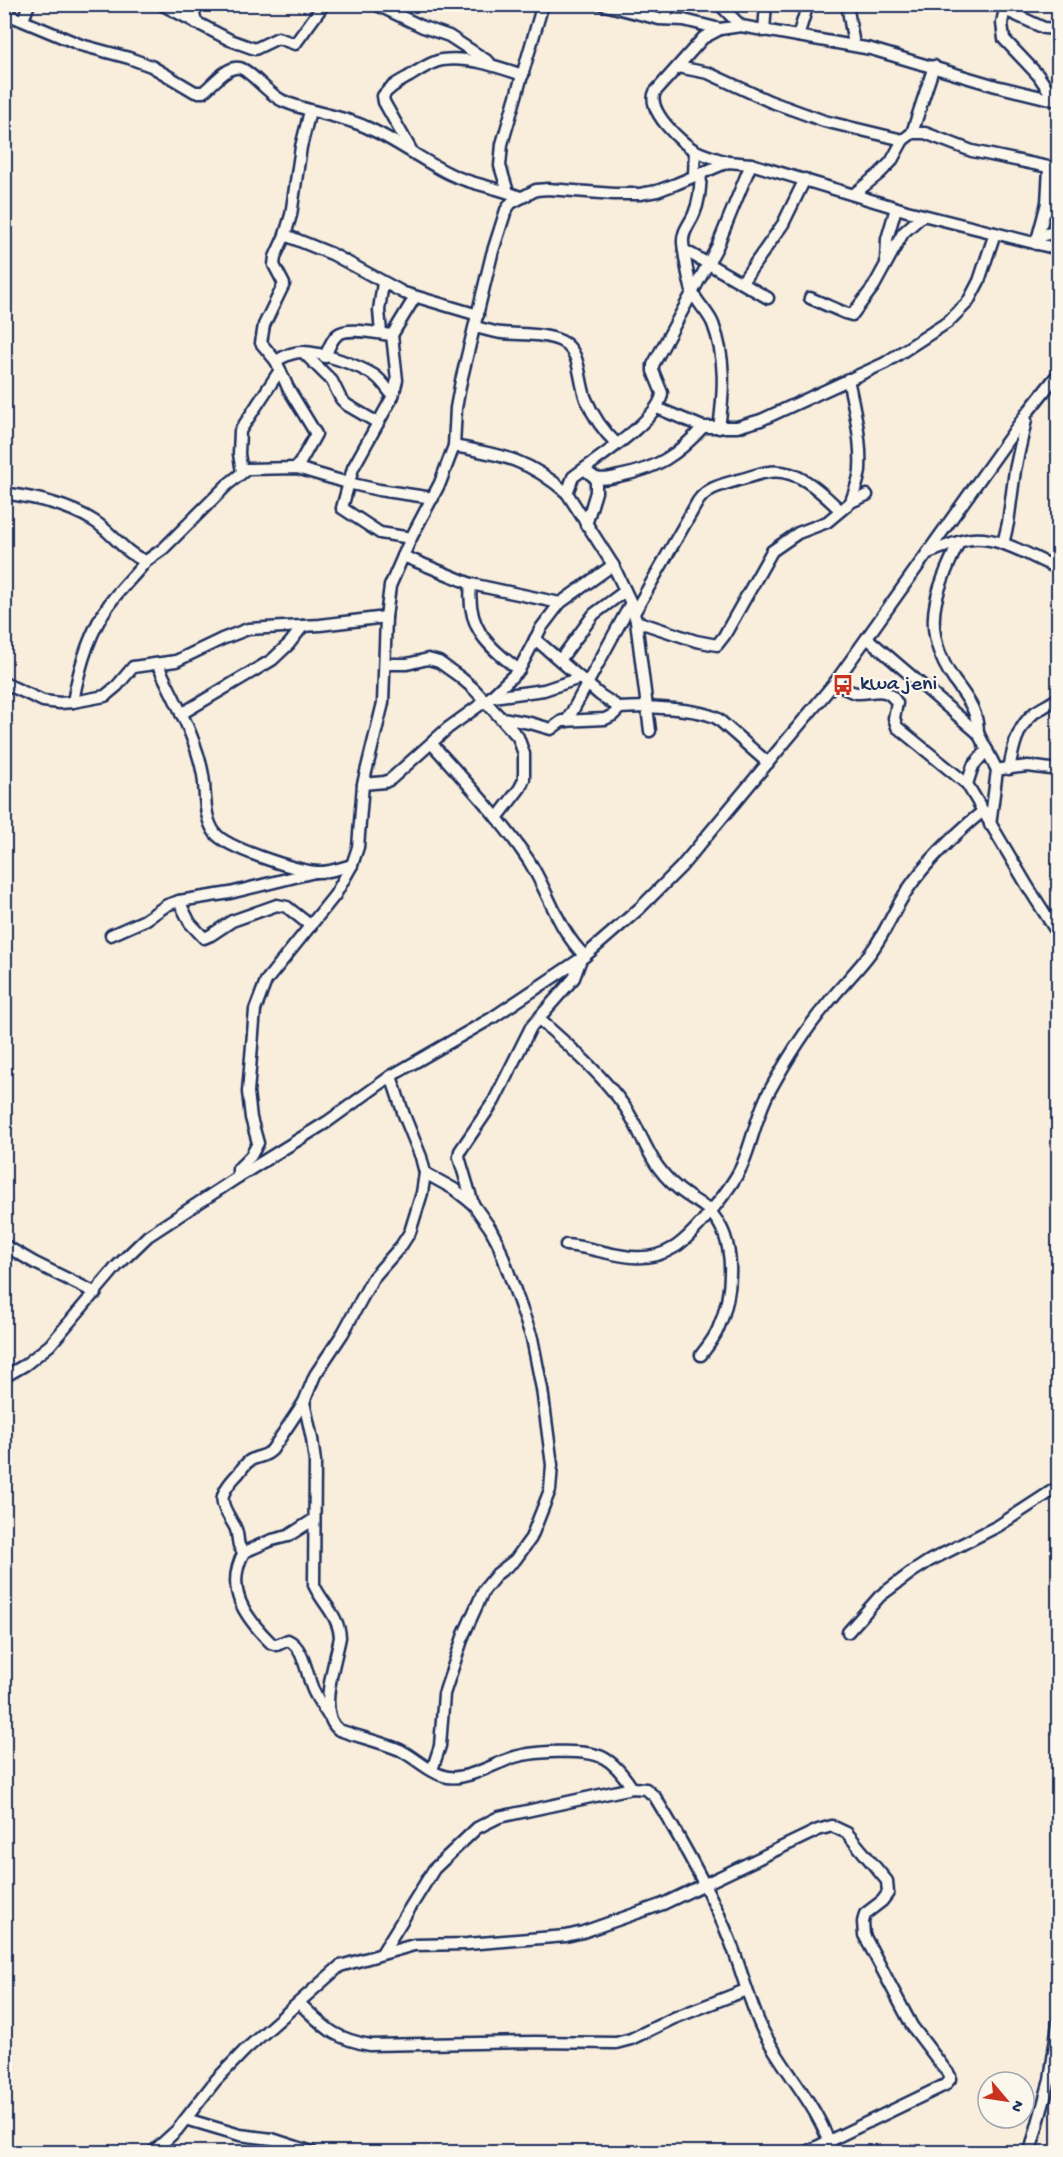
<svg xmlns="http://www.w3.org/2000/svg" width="1063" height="2157" font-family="'Gochi Hand',sans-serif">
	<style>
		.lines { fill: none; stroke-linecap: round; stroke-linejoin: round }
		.minor-casing { stroke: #1b2f5e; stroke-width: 15 }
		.minor { stroke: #fbf7ec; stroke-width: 10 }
		.labels { text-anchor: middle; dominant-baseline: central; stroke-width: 4.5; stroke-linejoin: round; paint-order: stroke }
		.poi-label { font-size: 22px; fill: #1b2f5e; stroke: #fbf7ec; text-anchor: start }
	</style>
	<rect width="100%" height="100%" fill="#f9eddc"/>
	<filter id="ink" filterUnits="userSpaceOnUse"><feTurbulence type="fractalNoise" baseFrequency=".0167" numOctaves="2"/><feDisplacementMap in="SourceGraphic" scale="12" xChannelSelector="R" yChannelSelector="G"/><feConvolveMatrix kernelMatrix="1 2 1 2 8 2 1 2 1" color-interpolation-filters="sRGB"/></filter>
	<g filter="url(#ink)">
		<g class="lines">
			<defs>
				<g id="minor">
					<polyline points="161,4 230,40 255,49 278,38 295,44 324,4"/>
					<polyline points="192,4 196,23"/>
					<polyline points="375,4 423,27 449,36 489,62"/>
					<polyline points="601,4 659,19 684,20 720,29"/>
					<polyline points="719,4 741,26 871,49 996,86 1058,101"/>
					<polyline points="847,4 854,45"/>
					<polyline points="1006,4 1002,23 1004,39 1038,75 1055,100"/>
					<polyline points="1005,10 1044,28 1058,29"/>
					<path d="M 4,13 L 81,45 L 129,58 L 151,66 L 195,92 L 203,92 C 213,85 227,65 240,68 C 251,71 269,95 283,101 C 310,113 340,115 366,127 C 396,140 421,160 450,174 C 472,185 497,187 520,197"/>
					<polyline points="665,19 669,4"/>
					<polyline points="23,20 29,4"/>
					<polyline points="764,31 766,4"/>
					<polyline points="798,36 808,4"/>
					<polyline points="678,67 708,73 769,101 824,121 903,140"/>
					<polyline points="912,133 934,66"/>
					<path d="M 411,150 L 384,102 L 383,96 C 389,87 399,82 408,77 C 418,71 430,62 442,60 C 469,56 498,67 523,75"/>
					<path d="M 728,162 C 718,159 706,156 696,151 C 681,143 646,110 655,92 L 703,38 L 720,29 L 741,26"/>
					<path d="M 701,173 C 700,187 700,200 694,214 C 690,224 682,231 683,243 C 684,253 689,284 693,293 C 698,304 708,312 713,324 C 726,358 724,392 719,428"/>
					<polyline points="694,175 695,151"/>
					<polyline points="508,192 500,166 502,144 543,4"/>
					<polyline points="854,194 879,174 891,162 903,140 912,133 925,133 972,151 1058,169"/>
					<polyline points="1047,203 1058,218"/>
					<polyline points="285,235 332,254 404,293 478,315"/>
					<polyline points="1037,238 1058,230"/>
					<polyline points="1036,244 1047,203 1049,168"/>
					<polyline points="684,250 768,298"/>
					<polyline points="886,260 887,239 896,208"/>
					<polyline points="742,282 783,224 805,179"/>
					<polyline points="810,298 845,313 852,315 874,286 903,233 923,215"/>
					<path d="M 475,327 C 484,329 493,332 502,333 C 522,335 543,333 561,341 C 582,351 578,380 586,399 C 593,416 603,431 617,444"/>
					<polyline points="381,333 379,310 383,283"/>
					<polyline points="392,335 397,380 393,396 353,468 342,508 380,533 411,538"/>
					<polyline points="303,352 332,381 341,399 347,405 378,423"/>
					<path d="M 325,357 C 328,350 331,340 337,335 C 348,326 378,334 392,335 L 415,297"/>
					<path d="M 276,361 C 284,356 292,352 302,352 C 322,352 357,365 374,375 C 382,380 387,389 393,396"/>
					<path d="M 848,379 C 854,408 862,440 860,470 C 859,481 854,492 851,502"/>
					<polyline points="657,408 703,427 737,427 761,420 885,363 948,322 968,302 979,281 995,233"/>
					<path d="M 454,446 C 502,455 528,459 567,493"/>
					<polyline points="297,468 316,434 288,388 276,361 261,343 264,325 284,284 274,265 275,257 285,235 291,215 301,147 310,111"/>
					<path d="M 584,469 C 588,472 592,476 596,478 C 603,480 612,478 619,476 C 656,469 678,455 703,427"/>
					<polyline points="242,472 239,454 240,431 280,370"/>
					<path d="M 4,493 C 36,498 67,504 94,521 C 112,532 126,555 146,561 L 163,549 L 227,485 L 247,469 L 297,468 L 348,483 L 379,490 L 433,498"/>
					<polyline points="586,525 596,492 596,478"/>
					<path d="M 959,542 C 935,593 919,629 954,680 C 966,697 978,710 978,733"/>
					<polyline points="1003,544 1008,523 1015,470 1026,420"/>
					<path d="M 928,553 C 942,548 958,540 973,539 C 1003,537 1032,558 1058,568"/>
					<polyline points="403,556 471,584 560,603"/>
					<path d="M 471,584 C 466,627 487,646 519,670"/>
					<path d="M 634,613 L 698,501 C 708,487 722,485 738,480 C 748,478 759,473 769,472 C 798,468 821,492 840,510"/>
					<polyline points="636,621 696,641 717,645 724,636 772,551 798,533 827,522 851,502 867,495"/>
					<polyline points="867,638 978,733 997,770 990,825"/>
					<polyline points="535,639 600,695 620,708"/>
					<polyline points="560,660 594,614 625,591"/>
					<polyline points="385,664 407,664 428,659 439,662 460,677 474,689 518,737 524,754 524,779 520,788 497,818"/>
					<path d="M 158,665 C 174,700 196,736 203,775 C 206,793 203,817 215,833 C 226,848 296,870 316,872 C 328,873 341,868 352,865"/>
					<path d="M 836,681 C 842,687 848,692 857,693 C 873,694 886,684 897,703 L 894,718 L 897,727 L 967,784"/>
					<polyline points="4,683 43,701 60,703 73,702 105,696 117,686 133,667 176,661 222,639 248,629 320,625 386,617"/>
					<polyline points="493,697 544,690 580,678"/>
					<path d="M 73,702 C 79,667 89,632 110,603 C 121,588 135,575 146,561"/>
					<polyline points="181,714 272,660 289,644 303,626"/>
					<path d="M 502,718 L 530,723 L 551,729 L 562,721 L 605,719 L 613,715 L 620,708 C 643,706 699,708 718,719 L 768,763"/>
					<polyline points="567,721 631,603"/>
					<path d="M 650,731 L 636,621 L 631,603 L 613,565 L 567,493 L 573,477 C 594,461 661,418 662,393 L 653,371 L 653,365 L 717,247 L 751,164"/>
					<path d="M 432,744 C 466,782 501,819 529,861 C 549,893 558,930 585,956"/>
					<polyline points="987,750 973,766 967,784 1028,887 1058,934"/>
					<polyline points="1002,769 1028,766 1058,770"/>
					<path d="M 1009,769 C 1013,748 1017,727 1034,713 C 1042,707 1051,704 1058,698"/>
					<polyline points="363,784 385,782 391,779 448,728 491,697 519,670 541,628 560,603 613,565"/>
					<polyline points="179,901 190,923 204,938 211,935 232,921 277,905 287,907 311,926"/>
					<polyline points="111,935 145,920 167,905 179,901 230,893 315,872"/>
					<path d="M 539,1019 C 569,1046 602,1074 625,1107 C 638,1126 645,1149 658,1167 C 666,1178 676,1188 688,1196 C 695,1201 704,1205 710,1212 C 738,1240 733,1295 718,1329 C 714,1339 707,1347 701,1355"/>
					<path d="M 391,1076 L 404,1115 L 421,1157 L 425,1173 L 422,1193 L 410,1232 L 401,1246 L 373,1278 L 343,1333 L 315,1375 L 304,1402 L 312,1439 L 315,1462 L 314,1585 C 322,1603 339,1616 340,1637 C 336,1661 316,1713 339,1730 C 359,1737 381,1742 400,1750 C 416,1758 431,1774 448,1777 C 466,1780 493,1765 509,1759 C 529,1751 586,1748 604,1758 C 615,1764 625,1777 632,1788"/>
					<polyline points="425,1173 454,1189 473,1204 490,1228 498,1243 532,1338 542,1389 552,1465 550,1490 531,1538 515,1560 497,1574 484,1590 464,1634 444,1694 440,1746 432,1770"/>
					<polyline points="238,1177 238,1169 251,1156 258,1143 251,1118 248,1092 255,1010 266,981 335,895 352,865 358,847 363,784 383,703 386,617 390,586 411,538 440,483 454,446 456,408 461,381 492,254 506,210 511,203 536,190 548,189 614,194 640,194 657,191 676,184 728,162 751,164 907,211 1058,249"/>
					<polyline points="473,1204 459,1157 460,1151 494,1101 531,1027 574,978 581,959"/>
					<polyline points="4,1245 35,1263 96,1293"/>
					<path d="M 566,1245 C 605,1248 638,1270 675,1247 C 695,1234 735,1184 743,1163 C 753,1139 757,1113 770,1090 C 786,1061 805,1030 827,1004 C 841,986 858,970 871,952 C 886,932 894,909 908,889 C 928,860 955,834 983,811"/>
					<polyline points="4,1377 25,1365 50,1345 117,1266 148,1236 238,1177 327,1122 391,1076 492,1018 585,956 640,908 681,867 836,681 1027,413 1058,374"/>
					<path d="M 304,1402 L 272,1450 C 264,1458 260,1455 251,1460 C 244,1463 241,1472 235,1477 C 215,1499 222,1504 235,1527 C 240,1537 235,1545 244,1552 L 272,1540 L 288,1536 L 313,1520"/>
					<path d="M 244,1552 C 224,1589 245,1617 271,1643 L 277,1645 L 288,1640 C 304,1647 307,1676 313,1690 C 317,1699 323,1707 328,1715"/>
					<polyline points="848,1632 880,1596 912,1572 929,1561 998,1526 1058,1487"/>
					<path d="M 382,1953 L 434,1869 L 477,1828 L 499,1817 L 632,1788 L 646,1789 L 655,1797 C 683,1843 711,1892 731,1943 C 742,1972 749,2001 762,2029 C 783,2071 820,2107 832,2152"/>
					<path d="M 299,2003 C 326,2028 332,2038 370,2045 L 534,2042 L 616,2043 L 631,2039 L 674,2018 L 746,1990"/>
					<polyline points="186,2119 240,2135 272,2139 312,2152"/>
					<polyline points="153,2152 177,2130 216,2080 245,2050 340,1966 414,1945 467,1944 566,1936 583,1932 663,1904 818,1830 832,1826 847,1833 887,1881 888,1893 882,1901 865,1914 863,1922 864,1935 912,2026 950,2076 950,2079 945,2085 806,2152"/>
					<polyline points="1030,2152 1050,2080 1058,2023"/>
				</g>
			</defs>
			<!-- minor casing -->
			<use href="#minor" class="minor-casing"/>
			<!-- minor -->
			<use href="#minor" class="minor"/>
		</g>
	</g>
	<!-- icons -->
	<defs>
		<symbol id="bus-bare" viewBox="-9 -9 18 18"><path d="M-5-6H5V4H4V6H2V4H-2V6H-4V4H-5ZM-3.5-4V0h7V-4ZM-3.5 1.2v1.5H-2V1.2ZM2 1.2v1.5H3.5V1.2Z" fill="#c8321e" stroke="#fbf7ec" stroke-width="2.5" paint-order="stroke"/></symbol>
	</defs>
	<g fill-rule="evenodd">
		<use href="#bus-bare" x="828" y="670" width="30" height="30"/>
	</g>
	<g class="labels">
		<!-- poi labels -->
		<g class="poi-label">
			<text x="860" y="685">kwa jeni</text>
		</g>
	</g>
	<!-- margin -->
	<rect width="1063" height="2157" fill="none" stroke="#fbf7ec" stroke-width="24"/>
	<rect x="12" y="12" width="1039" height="2133" fill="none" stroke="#1b2f5e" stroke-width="2" filter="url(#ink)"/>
	<!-- north arrow -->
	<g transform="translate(1006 2100) rotate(119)"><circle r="28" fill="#fbf7ec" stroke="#a1a7b3" stroke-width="1.5"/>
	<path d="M0-4.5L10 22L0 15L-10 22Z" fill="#c8321e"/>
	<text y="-9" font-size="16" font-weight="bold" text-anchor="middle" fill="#1b2f5e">N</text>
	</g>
</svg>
